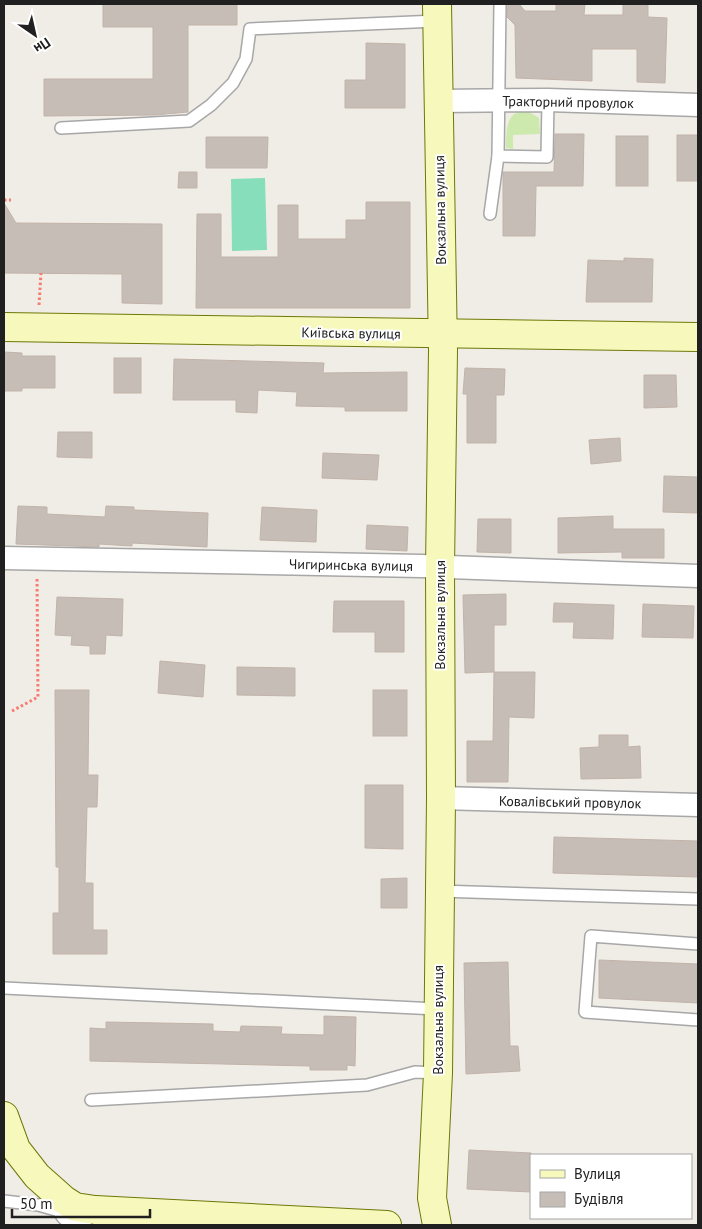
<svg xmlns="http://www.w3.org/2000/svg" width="702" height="1229" font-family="'PT Sans',sans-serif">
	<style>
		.grass { fill: #cde9ae }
		.pitch { fill: #86deba }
		.building { fill: #c5bdb6; stroke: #c2b3a9 }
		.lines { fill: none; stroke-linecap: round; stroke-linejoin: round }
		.lane-casing { stroke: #a7a7a7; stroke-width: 14 }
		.street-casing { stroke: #a7a7a7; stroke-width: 25 }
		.secondary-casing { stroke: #6e7806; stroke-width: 30 }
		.path { stroke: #f87b70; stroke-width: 3; stroke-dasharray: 2.5 2.5; stroke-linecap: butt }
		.lane { stroke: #fff; stroke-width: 11 }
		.street { stroke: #fff; stroke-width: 22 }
		.secondary { stroke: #f7f9bc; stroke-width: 28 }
		.labels { text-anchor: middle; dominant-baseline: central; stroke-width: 4; stroke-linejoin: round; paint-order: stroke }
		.street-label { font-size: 14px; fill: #202020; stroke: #fff }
	</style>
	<rect width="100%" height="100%" fill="#f0ede7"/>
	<!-- grass -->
	<path class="grass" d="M 526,110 L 539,118 L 540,134 L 513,135 L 513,149 L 506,148 C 507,131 504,112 526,110 Z"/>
	<!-- pitch -->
	<polygon class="pitch" points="265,178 267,250 232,251 231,179"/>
	<!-- building -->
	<g class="building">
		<polygon points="103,4 237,4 237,25 188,25 188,112 155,115 44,116 44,79 153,79 153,27 103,27"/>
		<polygon points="508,4 519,4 525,11 556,11 556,4 585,4 584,15 623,15 623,4 648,4 648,17 667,18 665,83 637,82 637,49 592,49 592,81 516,78 515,25 507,17"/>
		<polygon points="366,43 405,44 405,108 345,108 345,80 366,80"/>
		<polygon points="555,134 584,134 583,186 536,186 535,236 503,236 503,172 554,172"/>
		<rect x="677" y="135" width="21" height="46"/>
		<rect x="616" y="136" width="32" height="50"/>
		<polygon points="206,137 268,137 267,168 206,168"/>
		<polygon points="179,172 197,172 197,188 178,188"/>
		<polygon points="366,202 410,202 410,308 196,308 197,214 221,214 221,257 278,257 278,205 298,205 298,239 346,239 346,220 366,220"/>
		<polygon points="4,203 16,223 162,224 162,304 122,303 122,274 4,273"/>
		<polygon points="624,258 653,259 652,302 586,302 588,260 624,261"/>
		<polygon points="4,352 22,353 22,356 55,356 55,388 22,388 22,391 4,391"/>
		<rect x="114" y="358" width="27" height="35"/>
		<polygon points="174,359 324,363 323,373 407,372 407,411 345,411 345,407 296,406 297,392 258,390 257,413 236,412 236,400 173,400"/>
		<polygon points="465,368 505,369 504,395 496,395 496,443 467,443 467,394 463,394"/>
		<polygon points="644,375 676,375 677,407 644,408"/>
		<polygon points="58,432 92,432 92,458 57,457"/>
		<polygon points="620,438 621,461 591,464 589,440"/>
		<polygon points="323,453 379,455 377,480 322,478"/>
		<polygon points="664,476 698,477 698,513 663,512"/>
		<polygon points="18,506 47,507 47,514 105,517 106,506 134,507 134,510 208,513 207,547 132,543 132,546 99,544 99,547 16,544"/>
		<polygon points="262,507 317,510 316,542 260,540"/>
		<polygon points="613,516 613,529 664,529 664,558 622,558 622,552 558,553 558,518"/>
		<polygon points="478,519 511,519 511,553 477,552"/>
		<polygon points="367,525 408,527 407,551 366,549"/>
		<polygon points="506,594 506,625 494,625 494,672 465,673 463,595"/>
		<polygon points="57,597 123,599 122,636 106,635 105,654 90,654 90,646 71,645 72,636 55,635"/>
		<polygon points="334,601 404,601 404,652 375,652 375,632 333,632"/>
		<polygon points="554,603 614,605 613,639 573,638 574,622 553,622"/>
		<polygon points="643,604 694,606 693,638 642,637"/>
		<polygon points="160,661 205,665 203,697 158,693"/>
		<polygon points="237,667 295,668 295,696 237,695"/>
		<polygon points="494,672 535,672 534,718 509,717 508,782 467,782 467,741 493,741"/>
		<polygon points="55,690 89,690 88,775 98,775 97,807 87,807 85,883 93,883 93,930 107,930 107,954 53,954 53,913 59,913 59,867 56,867"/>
		<rect x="373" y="690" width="34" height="46"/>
		<polygon points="599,735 628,735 628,747 640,746 641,778 581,779 580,748 599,747"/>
		<polygon points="365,785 403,785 403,849 365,848"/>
		<polygon points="554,837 698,841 698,877 553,873"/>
		<polygon points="407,878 407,908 381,908 381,879"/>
		<polygon points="599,960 698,964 698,1003 599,998"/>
		<polygon points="508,962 510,1046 518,1046 520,1071 466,1074 464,963"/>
		<polygon points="324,1016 356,1017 355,1066 347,1065 347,1070 310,1070 310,1066 90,1061 90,1028 106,1029 106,1022 213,1024 213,1031 240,1032 241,1026 282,1027 281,1034 324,1035"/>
		<polygon points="469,1150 531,1153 531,1192 467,1189"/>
	</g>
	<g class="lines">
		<defs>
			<g id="lane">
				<polyline points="500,4 498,156 547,157 548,100"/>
				<polyline points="61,128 189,121 211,105 233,83 246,59 250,29 437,21"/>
				<polyline points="490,214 498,156"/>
				<polyline points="439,891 698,899"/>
				<polyline points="698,944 591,936 585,1012 698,1020"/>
				<polyline points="4,988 437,1009"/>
				<polyline points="91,1100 367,1085 415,1072 438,1073"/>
				<polyline points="4,1201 38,1205 63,1212"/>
			</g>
			<g id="street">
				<polyline points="439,101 548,100 698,105"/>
				<polyline points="4,558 421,566 698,576"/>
				<polyline points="441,798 698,805"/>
				<polyline points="56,1198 67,1214 80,1225"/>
			</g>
			<g id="secondary">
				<polyline points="4,327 698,337"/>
				<polyline points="4,1116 16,1149 37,1176 64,1200 75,1207 95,1210 387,1225"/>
				<polyline points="437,1225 432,1198 438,1073 441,798 440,568 443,350 437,4"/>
			</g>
		</defs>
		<!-- lane casing -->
		<use href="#lane" class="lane-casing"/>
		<!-- street casing -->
		<use href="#street" class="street-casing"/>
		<!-- secondary casing -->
		<use href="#secondary" class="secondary-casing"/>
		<!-- path -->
		<g class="path">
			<polyline points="4,200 11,200"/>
			<polyline points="39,305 41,273"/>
			<polyline points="12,711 38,697 37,577"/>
		</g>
		<!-- lane -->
		<use href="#lane" class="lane"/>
		<!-- street -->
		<use href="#street" class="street"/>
		<!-- secondary -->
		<use href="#secondary" class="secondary"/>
	</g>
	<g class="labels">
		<!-- street labels -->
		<g class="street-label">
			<text transform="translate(568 102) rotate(1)">Тракторний провулок</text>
			<text transform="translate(440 210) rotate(-91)">Вокзальна вулиця</text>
			<text transform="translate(351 333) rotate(1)">Київська вулиця</text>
			<text transform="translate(351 565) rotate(1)">Чигиринська вулиця</text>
			<text transform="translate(440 615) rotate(-90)">Вокзальна вулиця</text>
			<text transform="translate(570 802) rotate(1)">Ковалівський провулок</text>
			<text transform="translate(438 1020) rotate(-90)">Вокзальна вулиця</text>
		</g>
	</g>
	<!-- border -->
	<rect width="702" height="1229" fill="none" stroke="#202020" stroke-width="10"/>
	<!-- legend -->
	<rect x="530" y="1154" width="162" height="65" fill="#ffffff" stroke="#a6a6a6"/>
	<rect x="540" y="1170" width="25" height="8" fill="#f7f9bc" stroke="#a6a6a6"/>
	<text x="574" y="1179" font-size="15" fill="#202020">Вулиця</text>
	<rect x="540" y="1192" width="25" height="15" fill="#c5bdb6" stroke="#a6a6a6"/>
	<text x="574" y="1204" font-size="15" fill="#202020">Будівля</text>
	<!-- north arrow -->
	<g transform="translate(35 35) rotate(146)" stroke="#ffffff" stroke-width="4" paint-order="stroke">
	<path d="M0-4L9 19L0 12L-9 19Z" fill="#202020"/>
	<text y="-8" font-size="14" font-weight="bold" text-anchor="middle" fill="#202020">Пн</text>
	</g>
	<!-- scale -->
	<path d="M12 1209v8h138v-8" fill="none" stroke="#202020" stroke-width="2.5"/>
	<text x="20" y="1209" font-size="15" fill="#202020" stroke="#ffffff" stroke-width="4" paint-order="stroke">50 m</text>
</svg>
